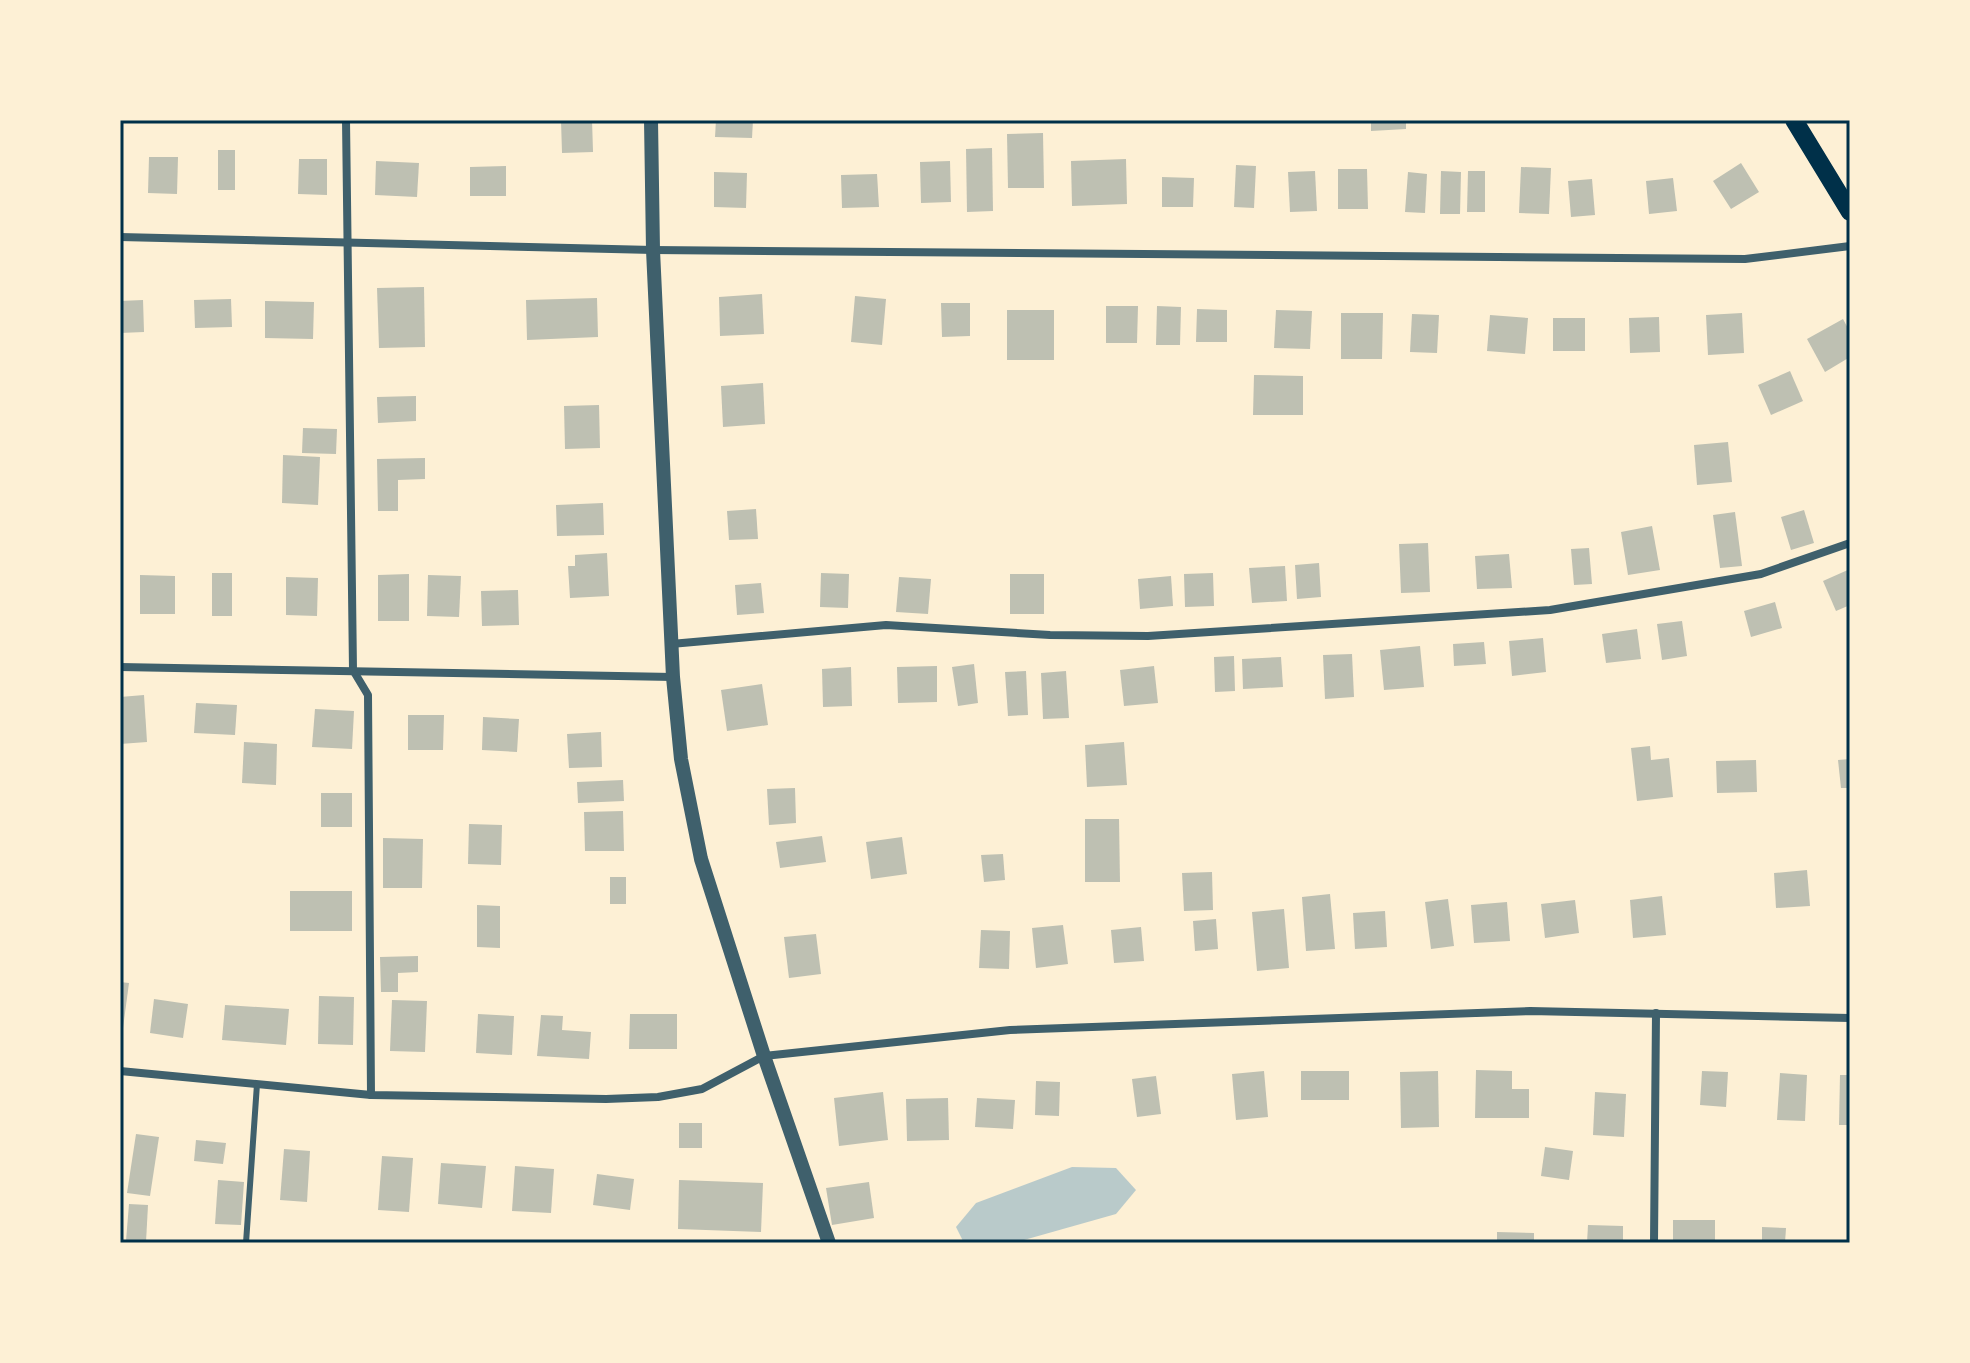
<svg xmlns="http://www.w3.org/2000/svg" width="1970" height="1363" font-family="Ubuntu,sans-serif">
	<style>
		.green { fill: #b9caca }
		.building { fill: #bec0b2 }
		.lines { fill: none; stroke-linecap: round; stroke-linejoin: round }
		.service { stroke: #3f606c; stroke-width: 6 }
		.minor { stroke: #3f606c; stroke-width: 8 }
		.tertiary { stroke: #3f606c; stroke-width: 14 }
		.primary { stroke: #003049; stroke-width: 18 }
		.neatline { fill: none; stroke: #003049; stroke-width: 3 }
	</style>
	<rect width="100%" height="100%" fill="#fdf0d5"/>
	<!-- green -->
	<polygon class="green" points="1072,1167 1116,1168 1136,1190 1116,1214 1013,1243 964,1243 956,1227 976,1203"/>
	<!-- building -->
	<g class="building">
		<polygon points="561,120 592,120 593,152 562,153"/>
		<polygon points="716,120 753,120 752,138 715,137"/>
		<polygon points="1371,120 1406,120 1406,129 1371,131"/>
		<polygon points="1043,133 1044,188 1008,188 1007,134"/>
		<polygon points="992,148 993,211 967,212 966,149"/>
		<rect x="218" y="150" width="17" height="40"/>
		<polygon points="149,157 178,157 177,194 148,193"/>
		<polygon points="299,159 327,159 327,195 298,194"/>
		<polygon points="1126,159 1127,204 1072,206 1071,161"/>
		<polygon points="376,161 419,163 417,197 375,195"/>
		<polygon points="950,161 951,202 921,203 920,162"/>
		<polygon points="1741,163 1759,192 1731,209 1713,181"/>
		<polygon points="1236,165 1256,166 1254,208 1234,207"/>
		<polygon points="506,166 506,196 470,196 470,167"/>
		<polygon points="1521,167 1551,168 1549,214 1519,213"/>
		<polygon points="1338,169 1367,169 1368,209 1338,209"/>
		<polygon points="1315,171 1317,211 1290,212 1288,172"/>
		<polygon points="1441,171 1461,172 1460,214 1440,214"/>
		<polygon points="1468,171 1485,171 1485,212 1467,212"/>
		<polygon points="714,172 747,173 746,208 714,207"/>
		<polygon points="1408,172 1427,174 1425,213 1405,212"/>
		<polygon points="877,174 879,207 842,208 841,175"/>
		<polygon points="1162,177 1194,178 1193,207 1162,207"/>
		<polygon points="1673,178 1677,211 1649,214 1646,181"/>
		<polygon points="1592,179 1595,215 1571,217 1568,181"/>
		<polygon points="424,287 425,347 379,348 377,288"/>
		<polygon points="762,294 764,334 720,336 719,297"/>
		<polygon points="855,296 886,299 882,345 851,342"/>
		<polygon points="597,298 598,337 527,340 526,300"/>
		<polygon points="231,299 232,327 195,328 194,300"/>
		<polygon points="143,300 144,332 120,333 120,301"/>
		<polygon points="265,301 314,302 313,339 265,338"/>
		<polygon points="941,303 970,303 970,336 942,337"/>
		<polygon points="1106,306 1138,306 1137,343 1106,343"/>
		<polygon points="1157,306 1181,307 1180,345 1156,345"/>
		<polygon points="1197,309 1227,310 1227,342 1196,342"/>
		<rect x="1007" y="310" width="47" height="50"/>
		<polygon points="1276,310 1312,311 1310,349 1274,348"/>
		<polygon points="1341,313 1383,313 1382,359 1341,359"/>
		<polygon points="1742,313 1744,353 1708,355 1706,315"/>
		<polygon points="1412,314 1439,315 1437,353 1410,352"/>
		<polygon points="1490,315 1528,318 1525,354 1487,351"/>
		<polygon points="1659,317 1660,352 1630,353 1629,318"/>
		<rect x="1553" y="318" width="32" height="33"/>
		<polygon points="1843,319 1850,332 1850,357 1825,372 1807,339"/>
		<polygon points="1790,371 1803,401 1771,415 1758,385"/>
		<polygon points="1254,375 1303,376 1303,415 1253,415"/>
		<polygon points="763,383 765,424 723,427 721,386"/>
		<polygon points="416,396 416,421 378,423 377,397"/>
		<polygon points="599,405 600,448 565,449 564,406"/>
		<polygon points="303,428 337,429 336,454 302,453"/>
		<polygon points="1728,442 1732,482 1697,485 1694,445"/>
		<polygon points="283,455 320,457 318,505 282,503"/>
		<polygon points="425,458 425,479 398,480 398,511 378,511 377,459"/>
		<polygon points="603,503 604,535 557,536 556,505"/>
		<polygon points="756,509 758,539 729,540 727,511"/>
		<polygon points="1804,510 1814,543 1791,550 1781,517"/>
		<polygon points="1735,512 1742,566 1720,568 1713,515"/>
		<polygon points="1652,526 1660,570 1628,575 1621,532"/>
		<polygon points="1428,543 1430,592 1401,593 1399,544"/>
		<polygon points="1589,548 1592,584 1574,585 1571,549"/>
		<polygon points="607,553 609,596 570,598 568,566 575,566 575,555"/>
		<polygon points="1509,554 1512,588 1477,589 1475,556"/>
		<polygon points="1319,563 1321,597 1297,599 1295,565"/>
		<polygon points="1285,566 1287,601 1252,603 1249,568"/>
		<polygon points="1850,569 1850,605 1836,611 1823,581"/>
		<rect x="212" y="573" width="20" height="43"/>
		<polygon points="821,573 849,574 848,608 820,607"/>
		<polygon points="1213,573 1214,606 1185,607 1184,574"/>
		<polygon points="409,574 409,621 378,621 378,575"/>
		<rect x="1010" y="574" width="34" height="40"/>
		<polygon points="140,575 175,576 175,614 140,614"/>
		<polygon points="428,575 461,576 459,617 427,616"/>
		<polygon points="1171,576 1173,606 1140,609 1138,579"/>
		<polygon points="286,577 318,578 317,616 286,615"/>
		<polygon points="899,577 931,579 928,614 896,612"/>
		<polygon points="761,583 764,613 737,615 735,585"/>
		<polygon points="518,590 519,625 482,626 481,591"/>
		<polygon points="1775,602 1782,628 1751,637 1744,611"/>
		<polygon points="1682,621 1687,656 1662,660 1657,624"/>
		<polygon points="1637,629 1641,659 1606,663 1602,634"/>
		<polygon points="1543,638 1546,672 1512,676 1509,641"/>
		<polygon points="1484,642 1486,664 1454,666 1453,644"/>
		<polygon points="1420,646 1424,687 1384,690 1380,650"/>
		<polygon points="1352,654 1354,697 1325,699 1323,655"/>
		<polygon points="1234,656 1235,691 1215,692 1214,657"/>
		<polygon points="1281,657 1283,687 1243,689 1242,659"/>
		<polygon points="974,664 978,703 958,706 952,667"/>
		<polygon points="937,666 937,702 898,703 897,667"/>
		<polygon points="1154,666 1158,703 1124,706 1120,670"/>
		<polygon points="851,667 852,706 823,707 822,669"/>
		<polygon points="1026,671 1028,715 1008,716 1005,672"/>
		<polygon points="1066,671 1069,718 1043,719 1041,673"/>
		<polygon points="762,684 768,725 727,731 721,690"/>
		<polygon points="144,695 147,742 120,744 120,697"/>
		<polygon points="196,703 237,705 235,735 194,733"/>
		<polygon points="315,709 354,711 352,749 312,747"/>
		<polygon points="408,715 444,715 443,750 408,750"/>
		<polygon points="483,717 519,719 517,752 482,750"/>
		<polygon points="601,732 602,767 569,768 567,734"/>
		<polygon points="244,742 277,744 276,785 242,783"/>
		<polygon points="1124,742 1127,785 1087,787 1085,745"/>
		<polygon points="1650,746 1651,760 1669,758 1673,797 1637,801 1631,748"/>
		<polygon points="1850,759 1850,788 1841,788 1838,760"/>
		<polygon points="1756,760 1757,792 1717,793 1716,761"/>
		<polygon points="623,780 624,801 578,803 577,782"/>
		<polygon points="795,788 796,823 769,825 767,789"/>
		<rect x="321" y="793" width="31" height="34"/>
		<polygon points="623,811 624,851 585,851 584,812"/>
		<polygon points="1085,819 1119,819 1120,882 1085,882"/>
		<polygon points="469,824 502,825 501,865 468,864"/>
		<polygon points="822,836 826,862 780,868 776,842"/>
		<polygon points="902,837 907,874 871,879 866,842"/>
		<polygon points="383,838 423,839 422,888 383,888"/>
		<polygon points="1003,854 1005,880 984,882 981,855"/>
		<polygon points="1807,870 1810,906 1776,908 1774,873"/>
		<polygon points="1212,872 1213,910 1184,911 1182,873"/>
		<rect x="610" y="877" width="16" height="27"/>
		<rect x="290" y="891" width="62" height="40"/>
		<polygon points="1330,894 1335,949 1306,951 1302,897"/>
		<polygon points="1662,896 1666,935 1633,938 1630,900"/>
		<polygon points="1448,899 1454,946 1431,949 1425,902"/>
		<polygon points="1575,900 1579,933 1545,938 1541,904"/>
		<polygon points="1507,902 1510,941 1474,943 1471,905"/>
		<polygon points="477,905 500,906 500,948 477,947"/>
		<polygon points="1284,909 1289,968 1257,971 1252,912"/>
		<polygon points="1385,911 1387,947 1355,949 1353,913"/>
		<polygon points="1216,919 1218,949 1195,951 1193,921"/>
		<polygon points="1063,925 1068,964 1036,968 1032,928"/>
		<polygon points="1141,927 1144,961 1114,963 1111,930"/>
		<polygon points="981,930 1010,931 1009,969 979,968"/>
		<polygon points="816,934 821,974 789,978 784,937"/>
		<polygon points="418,956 418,972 398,973 398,992 381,992 380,957"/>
		<polygon points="120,982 129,983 123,1028 120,1028"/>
		<polygon points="319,996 354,997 353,1045 318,1044"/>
		<polygon points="154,999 188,1004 183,1038 150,1033"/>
		<polygon points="392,1000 427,1001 425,1052 390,1051"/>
		<polygon points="225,1005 289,1009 286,1045 222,1040"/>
		<polygon points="478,1014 514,1016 512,1055 476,1053"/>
		<polygon points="630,1014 677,1014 677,1049 629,1049"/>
		<polygon points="541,1015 563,1016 562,1030 591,1032 589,1059 537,1056"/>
		<polygon points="1476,1070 1512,1071 1512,1089 1529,1089 1529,1118 1475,1118"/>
		<polygon points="1264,1071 1268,1117 1236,1120 1232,1074"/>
		<rect x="1301" y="1071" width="48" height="29"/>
		<polygon points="1438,1071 1439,1127 1401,1128 1400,1072"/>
		<polygon points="1702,1071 1728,1072 1726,1107 1700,1105"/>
		<polygon points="1780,1073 1807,1075 1805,1121 1777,1120"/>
		<polygon points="1840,1075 1850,1075 1850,1125 1839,1125"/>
		<polygon points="1156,1076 1161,1114 1137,1117 1132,1079"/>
		<polygon points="1036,1081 1060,1082 1059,1116 1035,1115"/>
		<polygon points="883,1092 888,1140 839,1146 834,1098"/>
		<polygon points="1595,1092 1626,1094 1624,1137 1593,1135"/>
		<polygon points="948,1098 949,1140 907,1141 906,1099"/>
		<polygon points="977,1098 1015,1100 1013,1129 975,1127"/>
		<rect x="679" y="1123" width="23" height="25"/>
		<polygon points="136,1134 159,1137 150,1196 127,1193"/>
		<polygon points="196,1140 226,1143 223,1164 194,1161"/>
		<polygon points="1545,1147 1573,1151 1569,1180 1541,1176"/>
		<polygon points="284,1149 310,1151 307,1202 280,1200"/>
		<polygon points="382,1156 413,1158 409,1212 378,1210"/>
		<polygon points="441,1163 486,1166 482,1208 438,1204"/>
		<polygon points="515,1166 554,1169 551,1213 512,1211"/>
		<polygon points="597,1174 634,1179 630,1210 593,1205"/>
		<polygon points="218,1180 244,1182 241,1225 215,1224"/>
		<polygon points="679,1180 763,1183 761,1232 678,1229"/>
		<polygon points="869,1182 874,1218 832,1225 826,1188"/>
		<polygon points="129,1204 148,1205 146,1242 126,1241"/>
		<rect x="1673" y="1220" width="42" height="23"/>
		<polygon points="1588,1225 1623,1226 1623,1243 1587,1243"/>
		<polygon points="1762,1227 1786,1228 1785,1243 1762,1243"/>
		<polygon points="1497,1232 1534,1233 1534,1243 1497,1243"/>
	</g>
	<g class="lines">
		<!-- service -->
		<polyline class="service" points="246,1243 257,1084"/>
		<!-- minor -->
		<g class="minor">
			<polyline points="346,120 353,670 368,695 371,1095"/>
			<polyline points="120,237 653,250 1745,259 1850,246"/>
			<polyline points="671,644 886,625 1050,635 1148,636 1550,610 1761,574 1850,543"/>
			<polyline points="120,667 673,677"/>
			<polyline points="120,1071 371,1095 606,1099 658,1097 702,1089 764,1056 1010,1030 1530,1011 1850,1018"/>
			<polyline points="1654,1243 1656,1013"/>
		</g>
		<!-- tertiary -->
		<polyline class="tertiary" points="651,120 653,250 673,677 681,759 701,859 764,1056 829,1243"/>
		<!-- primary -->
		<polyline class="primary" points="1794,120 1850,212"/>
	</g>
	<!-- border -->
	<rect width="1970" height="1363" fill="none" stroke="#fdf0d5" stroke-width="244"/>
	<rect x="122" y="122" width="1726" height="1119" class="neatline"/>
</svg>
